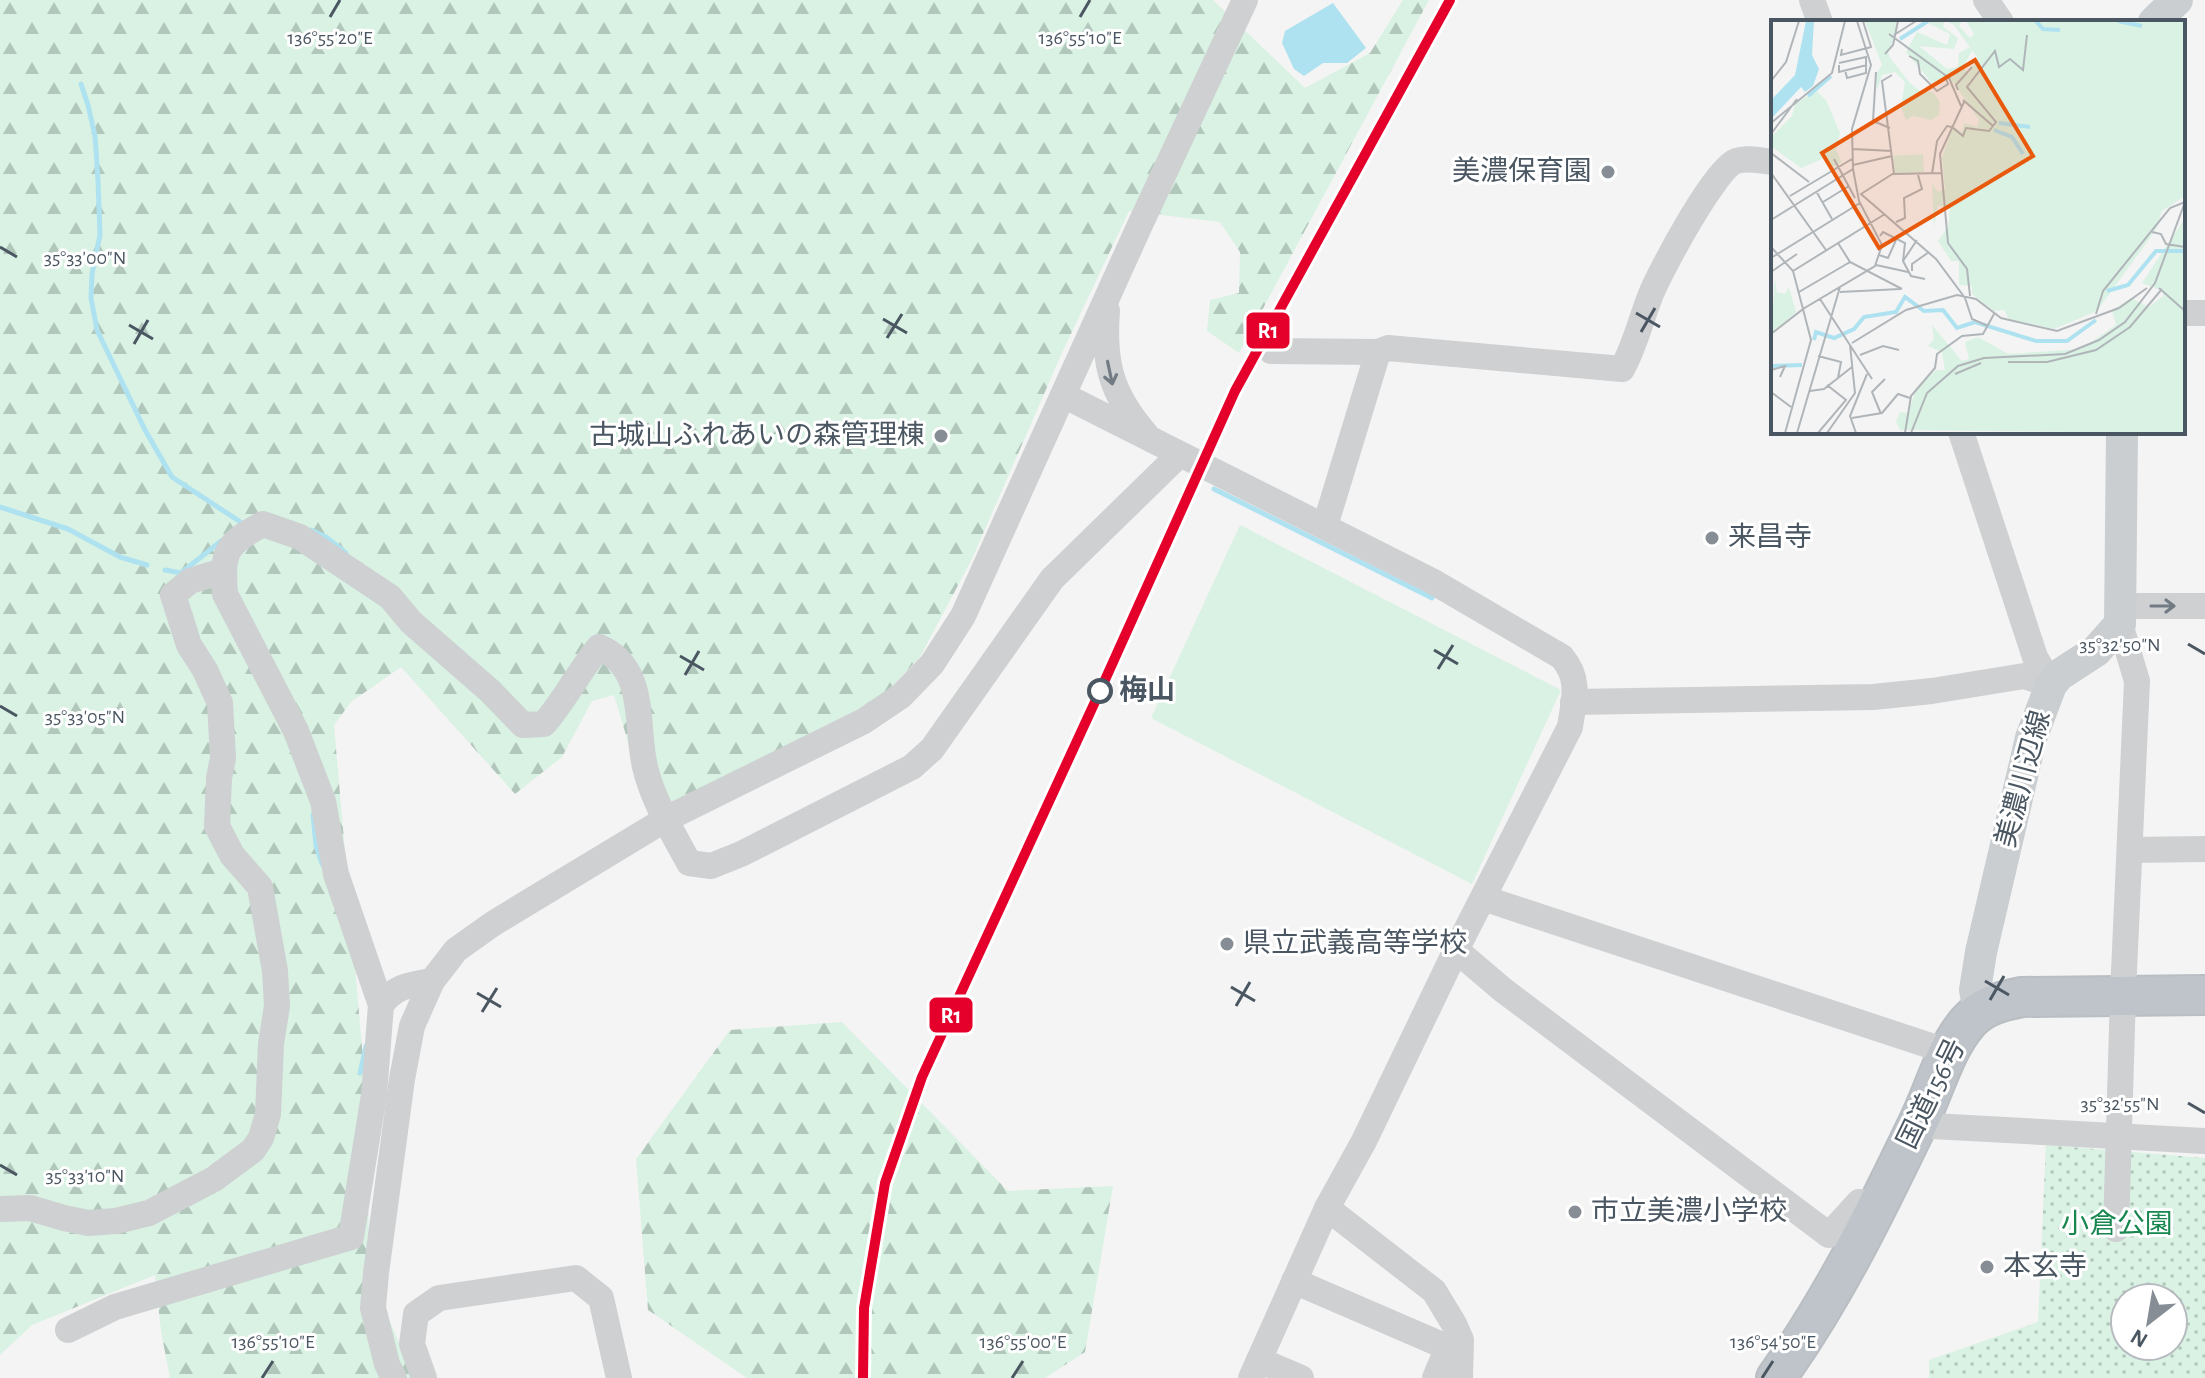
<svg xmlns="http://www.w3.org/2000/svg" width="2205" height="1378" font-family="'Alegreya Sans','Noto Sans JP',sans-serif">
	<style>
		.forest { fill: url(#forest-firs) }
		.park { fill: url(#park-dots); fill-rule: evenodd }
		.pitch { fill: #d9f2e3 }
		.water { fill: #aee2f0 }
		.lines { fill: none; stroke-linecap: round; stroke-linejoin: round }
		.stream { stroke: #aee2f0; stroke-width: 5 }
		.highway-casing { stroke: #b9bec3; stroke-width: 42 }
		.minor { stroke: #ced0d2; stroke-width: 26 }
		.major { stroke: #caced1; stroke-width: 32 }
		.highway { stroke: #bec4c9; stroke-width: 38 }
		.rail-1-casing { stroke: #fff; stroke-width: 16 }
		.rail-1 { stroke: #e4002b; stroke-width: 10 }
		.oneway { stroke: #727b83 }
		.ticks { fill: none; stroke: #4a5661; stroke-width: 3 }
		.poi-dot { fill: #868d94; stroke: #fff; stroke-width: 3 }
		.stop-dot { fill: #fff; stroke: #4a5661; stroke-width: 4 }
		.labels { text-anchor: middle; dominant-baseline: central; stroke-width: 6; stroke-linejoin: round; paint-order: stroke }
		.poi-label { font-size: 28px; fill: #4a5661; stroke: #fff; text-anchor: start }
		.stop-label { font-size: 28px; font-weight: bold; fill: #4a5661; stroke: #fff; text-anchor: start }
		.street-label { font-size: 28px; fill: #4a5661; stroke: #fff }
		.park-label { font-size: 28px; fill: #17864f; stroke: #fff }
		.inset-river { fill: none; stroke: #aee2f0; stroke-width: 4 }
		.inset-road { fill: none; stroke: #b0b5b9; stroke-width: 2 }
		.view { fill: #e8590c; fill-opacity: 0.15; stroke: #e8590c; stroke-width: 4 }
		.inset-edge { fill: none; stroke: #4a5661; stroke-width: 4 }
		.ticks-label { font-size: 20px; text-anchor: middle; fill: #4a5661; stroke: #fff; stroke-width: 6; stroke-linejoin: round; paint-order: stroke }
		.line-badge { stroke: #fff; stroke-width: 3 }
		.badge-label { font-size: 22px; text-anchor: middle; font-weight: bold; fill: #fff }
	</style>
	<defs>
		<pattern id="forest-firs" width="22" height="20" patternUnits="userSpaceOnUse" patternTransform="scale(2)"><rect width="22" height="20" fill="#d9f2e3"/><path d="M5 1l3.5 6h-7zM16 11l3.5 6h-7z" fill="#b2c7bb"/></pattern>
		<pattern id="park-dots" width="8" height="8" patternUnits="userSpaceOnUse" patternTransform="scale(2)"><rect width="8" height="8" fill="#d9f2e3"/><path d="M2 2h.1M6 6h.1" fill="none" stroke="#b2c7bb" stroke-width="1.8" stroke-linecap="round"/></pattern>
	</defs>
	<rect width="100%" height="100%" fill="#f4f4f4"/>
	<!-- forest -->
	<g class="forest">
		<polygon points="0,0 1213,0 1305,88 1370,53 1403,0 1429,0 1239,353 1207,331 1210,300 1239,293 1240,252 1220,222 1129,211 1061,355 972,559 920,657 881,698 653,826 614,695 592,701 562,757 515,794 401,667 351,702 334,725 365,1082 370,1274 413,1376 423,1378 170,1378 161,1331 155,1275 32,1325 0,1355"/>
		<polygon points="842,1022 1008,1191 1113,1186 1085,1352 1045,1378 747,1378 648,1310 636,1159 730,1030"/>
	</g>
	<!-- park -->
	<path class="park" d="M 2046,1145 L 2205,1158 L 2205,1378 L 1929,1378 L 1929,1360 L 2038,1322 ZM 2125,1298 L 2173,1298 L 2173,1346 L 2125,1346 Z"/>
	<!-- pitch -->
	<polygon class="pitch" points="1240,525 1561,690 1472,884 1151,718"/>
	<!-- water -->
	<polygon class="water" points="1333,3 1366,48 1347,63 1323,63 1304,76 1294,69 1282,43 1285,31"/>
	<g class="lines">
		<!-- stream -->
		<g class="stream">
			<polyline points="81,84 88,105 95,136 98,180 100,235 92,274 91,298 97,330 145,430 172,477 245,525"/>
			<polyline points="1214,489 1432,598"/>
			<polyline points="0,507 68,529 120,557 147,565"/>
			<polyline points="311,530 326,537 346,553"/>
			<polyline points="165,570 181,573 221,541"/>
			<polyline points="313,815 316,845 322,864"/>
			<polyline points="360,1073 366,1046"/>
		</g>
		<defs>
			<path id="highway" d="M 1776,1378 C 1833,1299 1877,1209 1919,1121 C 1935,1089 1944,1050 1968,1022 C 1982,1006 2001,1001 2022,997 L 2205,995"/>
		</defs>
		<!-- highway casing -->
		<use href="#highway" class="highway-casing"/>
		<!-- minor -->
		<g class="minor">
			<polyline points="1812,0 1820,22"/>
			<polyline points="1986,0 2001,22"/>
			<path d="M 1107,311 C 1103,362 1111,394 1145,433"/>
			<polyline points="2183,313 2205,313"/>
			<polyline points="1271,351 1378,352"/>
			<path d="M 1063,395 L 1432,581 L 1562,657 C 1581,680 1574,699 1570,727 L 1456,950 L 1364,1141 L 1327,1208 L 1251,1378"/>
			<polyline points="1961,432 2035,657 2051,685"/>
			<path d="M 1325,526 L 1378,352 L 1388,348 L 1622,369 C 1635,346 1641,319 1651,294 C 1661,270 1715,168 1736,161 C 1747,157 1762,161 1773,162"/>
			<polyline points="2122,606 2205,606"/>
			<polyline points="1573,702 1873,697 1932,691 2024,676 2051,685"/>
			<polyline points="2130,850 2205,849"/>
			<polyline points="1483,898 1949,1052"/>
			<polyline points="1456,950 1503,990 1829,1235 1859,1202 1878,1203"/>
			<path d="M 381,1005 C 395,986 409,985 432,981"/>
			<polyline points="1920,1119 1932,1126 2205,1141"/>
			<polyline points="1327,1208 1434,1291 1454,1324 1461,1340 1460,1378"/>
			<polyline points="0,1209 30,1208 64,1218 88,1223 116,1221 149,1213 214,1179 253,1150 261,1138 268,1114 271,1044 277,1006 275,971 260,887 232,855 217,826 219,778 223,758 220,703 205,670 189,645 173,595 190,581 223,571"/>
			<polyline points="2116,1229 2123,994 2137,681 2120,624"/>
			<polyline points="1294,1281 1442,1345 1445,1354 1435,1378"/>
			<path d="M 68,1330 L 115,1307 L 351,1237 L 374,1095 L 381,1005 L 336,874 L 323,801 L 296,731 L 225,594 C 222,552 225,544 263,524 L 300,537 L 390,597 L 411,622 L 490,691 L 523,725 L 544,724 C 565,700 579,671 599,647 C 648,668 635,725 645,767 C 653,801 673,833 689,863 L 711,866 L 741,854 L 912,767 L 932,749 L 1052,579 L 1179,455"/>
			<polyline points="1259,1360 1301,1378"/>
			<polyline points="394,1378 387,1364 373,1308 376,1273 402,1079 412,1026 432,981 456,950 494,923 666,819 864,721 901,696 932,664 963,616 1139,227 1245,0"/>
			<polyline points="424,1378 412,1344 416,1314 439,1298 576,1278 601,1298 619,1378"/>
		</g>
		<!-- major -->
		<g class="major">
			<polyline points="2154,22 2177,0"/>
			<polyline points="1979,1011 1975,990 1981,952 2031,738 2051,685 2059,675 2096,651 2120,624 2122,432"/>
		</g>
		<!-- highway -->
		<use href="#highway" class="highway"/>
		<defs>
			<polyline id="rail-1" points="863,1378 864,1308 885,1183 922,1077 1100,691 1235,391 1450,0"/>
		</defs>
		<!-- rail-1 casing -->
		<use href="#rail-1" class="rail-1-casing"/>
		<!-- rail-1 -->
		<use href="#rail-1" class="rail-1"/>
	</g>
	<!-- one-way arrows -->
	<defs><path id="oneway-shaft" d="M-6 0H5M1.5-3L5.5 0L1.5 3" fill="none" stroke-width="1.6" stroke-linecap="round" stroke-linejoin="round" transform="scale(2)"/></defs>
	<g class="oneway">
		<use href="#oneway-shaft" transform="translate(1110 373) rotate(78)"/>
		<use href="#oneway-shaft" transform="translate(2163 606)"/>
	</g>
	<!-- ticks -->
	<path class="ticks" d="M 330,17 L 340,0M 1080,17 L 1090,0M 0,247 L 17,257M 1636,313 L 1660,327M 883,319 L 907,333M 129,325 L 153,339M 1641,332 L 1655,308M 887,338 L 902,314M 134,344 L 148,320M 2188,644 L 2205,654M 1434,650 L 1458,664M 680,656 L 704,670M 1438,669 L 1453,645M 685,675 L 699,651M 0,706 L 17,716M 1985,981 L 2009,995M 1231,987 L 1255,1001M 477,993 L 501,1007M 1990,1000 L 2004,976M 1236,1006 L 1250,982M 482,1012 L 497,988M 2188,1103 L 2205,1113M 0,1165 L 17,1175M 262,1378 L 273,1361M 1012,1378 L 1023,1361M 1762,1378 L 1773,1361"/>
	<!-- markers -->
	<g class="poi-dot">
		<circle cx="1608" cy="172" r="8"/>
		<circle cx="941" cy="436" r="8"/>
		<circle cx="1712" cy="538" r="8"/>
		<circle cx="1227" cy="944" r="8"/>
		<circle cx="1575" cy="1212" r="8"/>
		<circle cx="1987" cy="1267" r="8"/>
	</g>
	<circle class="stop-dot" cx="1100" cy="691" r="11"/>
	<g class="labels">
		<!-- poi labels -->
		<g class="poi-label">
			<text x="1592" y="172" text-anchor="end">美濃保育園</text>
			<text x="925" y="436" text-anchor="end">古城山ふれあいの森管理棟</text>
			<text x="1728" y="538">来昌寺</text>
			<text x="1243" y="944">県立武義高等学校</text>
			<text x="1591" y="1212">市立美濃小学校</text>
			<text x="2003" y="1267">本玄寺</text>
		</g>
		<!-- stop labels -->
		<g class="stop-label">
			<text x="1119" y="691">梅山</text>
		</g>
		<!-- street labels -->
		<g class="street-label">
			<text transform="translate(2024 779) rotate(-75)">美濃川辺線</text>
			<text transform="translate(1932 1094) rotate(-64)">国道156号</text>
		</g>
		<!-- park labels -->
		<g class="park-label">
			<text x="2117" y="1225">小倉公園</text>
		</g>
	</g>
	<!-- overview -->
	<g transform="translate(1771 20)">
		<rect width="414" height="414" fill="#f4f4f4"/>
		<path d="M 94,1 L 105,1 L 119,38 L 139,63 L 149,71 L 162,72 L 169,82 L 168,95 L 160,100 L 142,96 L 135,100 L 130,88 L 134,62 L 124,52 L 111,55 L 106,70 L 104,56 L 111,45 ZM 173,1 L 172,7 L 187,18 L 183,29 L 148,26 L 176,49 L 187,47 L 188,33 L 199,27 L 201,31 L 192,47 L 198,54 L 206,37 L 183,5 L 174,1 L 191,1 L 188,6 L 199,18 L 203,14 L 195,1 L 414,1 L 414,176 L 391,191 L 384,211 L 326,291 L 283,309 L 238,299 L 233,290 L 223,291 L 201,274 L 201,266 L 188,265 L 188,241 L 180,241 L 167,221 L 177,207 L 179,189 L 167,185 L 163,208 L 161,164 L 167,172 L 174,169 L 171,138 L 182,106 L 191,112 L 193,103 L 206,107 L 208,100 L 183,63 L 175,58 L 161,63 L 135,32 L 146,12 L 176,25 L 179,14 L 155,2 ZM 414,198 L 414,413 L 129,410 L 125,402 L 129,392 L 137,393 L 145,370 L 165,350 L 174,350 L 171,332 L 157,326 L 163,319 L 161,305 L 191,341 L 198,339 L 194,322 L 207,317 L 237,334 L 310,329 L 345,305 L 341,290 L 360,278 L 378,287 L 392,276 L 392,271 L 371,263 ZM 4,258 L 6,272 L 14,274 L 18,267 L 25,292 L 0,315 Z" fill="#d9f2e3"/>
		<path d="M 102,1 L 127,1 L 120,26 L 112,33 ZM 45,71 L 55,80 L 69,113 L 65,130 L 71,142 L 59,148 L 53,138 L 30,148 L 0,126 L 0,117 L 21,96 L 24,84 Z" fill="#d9f2e3"/>
		<path d="M 152,134 L 153,152 L 124,154 L 122,136 Z" fill="#d9f2e3"/>
		<path d="M 35,1 L 43,1 L 41,35 L 48,49 L 42,66 L 34,72 L 30,67 L 0,99 L 0,80 L 24,55 Z" fill="#aee2f0"/>
		<path class="inset-river" d="M 265,1 L 272,9 L 289,10M 347,1 L 371,6M 129,19 L 157,1M 37,76 L 60,56M 228,103 L 259,107M 223,110 L 241,117 L 252,134M 336,271 L 357,265 L 385,231 L 414,231M 43,320 L 45,312 L 63,318 L 83,309 L 93,297 L 125,292 L 134,277 L 153,291 L 172,290 L 186,308 L 204,302 L 265,321 L 296,321 L 325,300M 0,346 L 31,345"/>
		<path class="inset-road" d="M 118,14 L 178,58 L 190,86M 123,15 L 145,1M 71,29 L 70,35 L 100,27 L 92,1M 114,34 L 122,25 L 127,1M 138,36 L 147,41 L 149,54 L 166,71 L 177,64 L 175,59M 68,43 L 95,37 L 95,53 L 76,58 L 74,50M 68,45 L 68,52 L 96,45M 105,52 L 102,101 L 119,108M 121,55 L 111,61 L 123,154 L 171,153M 0,61 L 15,42 L 28,1M 187,70 L 185,65 L 201,47M 192,80 L 222,106M 193,82 L 169,134 L 177,223 L 196,249 L 199,276M 0,103 L 61,53 L 74,1M 222,106 L 225,102 L 196,67 L 224,31 L 228,47 L 239,39 L 252,50 L 256,15M 181,107 L 192,116 L 195,108 L 218,111 L 222,106M 0,114 L 26,79M 82,129 L 121,131M 0,133 L 38,162M 63,139 L 84,178M 82,145 L 121,136M 0,153 L 55,230M 123,153 L 90,174 L 165,239 L 194,278 L 201,299 L 217,306M 161,154 L 166,121 L 176,106 L 181,107M 45,171 L 61,199M 19,176 L 81,139M 52,182 L 78,166M 0,200 L 82,149 L 81,109 L 100,45 L 86,1M 125,202 L 134,198 L 133,178 L 151,169 L 147,155M 381,212 L 390,214 L 395,224 L 414,227M 109,216 L 112,212 L 134,223 L 132,241M 146,220 L 132,241 L 140,256 L 154,259M 67,223 L 79,242 L 131,269M 0,227 L 22,251 L 32,289 L 0,314M 108,235 L 117,238 L 125,220M 0,238 L 89,183M 105,245 L 137,252M 22,251 L 114,194M 141,251 L 141,244 L 158,232M 0,252 L 26,234M 388,268 L 414,291M 28,272 L 79,242M 69,272 L 129,269M 49,279 L 101,359M 325,294 L 332,271 L 399,188 L 414,182M 81,323 L 135,290 L 186,275 L 205,279 L 230,298 L 286,311 L 348,288 L 376,268M 89,335 L 112,326 L 128,330M 47,336 L 70,342 L 67,358M 237,342 L 276,342 L 325,330 L 359,307 L 391,269M 0,350 L 14,346 L 9,357M 184,354 L 210,343M 39,371 L 53,369 L 81,347M 0,372 L 20,387M 110,394 L 101,372 L 114,359M 81,398 L 111,393 L 127,374 L 139,378M 14,413 L 40,320 L 32,289 L 104,246 L 111,225 L 88,181 L 82,149M 26,413 L 69,267M 47,413 L 75,380 L 56,365M 56,413 L 84,373 L 79,325M 85,413 L 79,396 L 96,354M 134,413 L 140,376 L 164,348 L 166,334 L 191,316 L 212,314 L 223,294M 140,413 L 156,373 L 187,346 L 213,338 L 294,334 L 328,320 L 354,302 L 384,263 L 414,182"/>
		<path class="view" d="M 204,40 L 262,136 L 108,228 L 51,133 Z"/>
		<rect width="414" height="414" class="inset-edge"/>
	</g>
	<g class="ticks-label">
		<text x="330" y="44">136°55'20"E</text>
		<text x="1080" y="44">136°55'10"E</text>
		<text x="85" y="264">35°33'00"N</text>
		<text x="2120" y="651">35°32'50"N</text>
		<text x="85" y="723">35°33'05"N</text>
		<text x="2120" y="1110">35°32'55"N</text>
		<text x="85" y="1182">35°33'10"N</text>
		<text x="273" y="1348">136°55'10"E</text>
		<text x="1023" y="1348">136°55'00"E</text>
		<text x="1773" y="1348">136°54'50"E</text>
	</g>
	<g class="line-badge">
		<rect x="1245" y="311" width="46" height="39" rx="8" fill="#e4002b"/>
		<rect x="928" y="996" width="46" height="38" rx="8" fill="#e4002b"/>
	</g>
	<g class="badge-label">
		<text x="1268" y="338">R1</text>
		<text x="951" y="1023">R1</text>
	</g>
	<!-- north arrow -->
	<g transform="translate(2149 1322) rotate(211)"><circle r="38" fill="#ffffff" stroke="#b7bbc0" stroke-width="2"/>
	<path d="M0-6L14 30L0 20L-14 30Z" fill="#868d94"/>
	<text y="-12" font-size="22" font-weight="bold" text-anchor="middle" fill="#4a5661">N</text>
	</g>
</svg>
